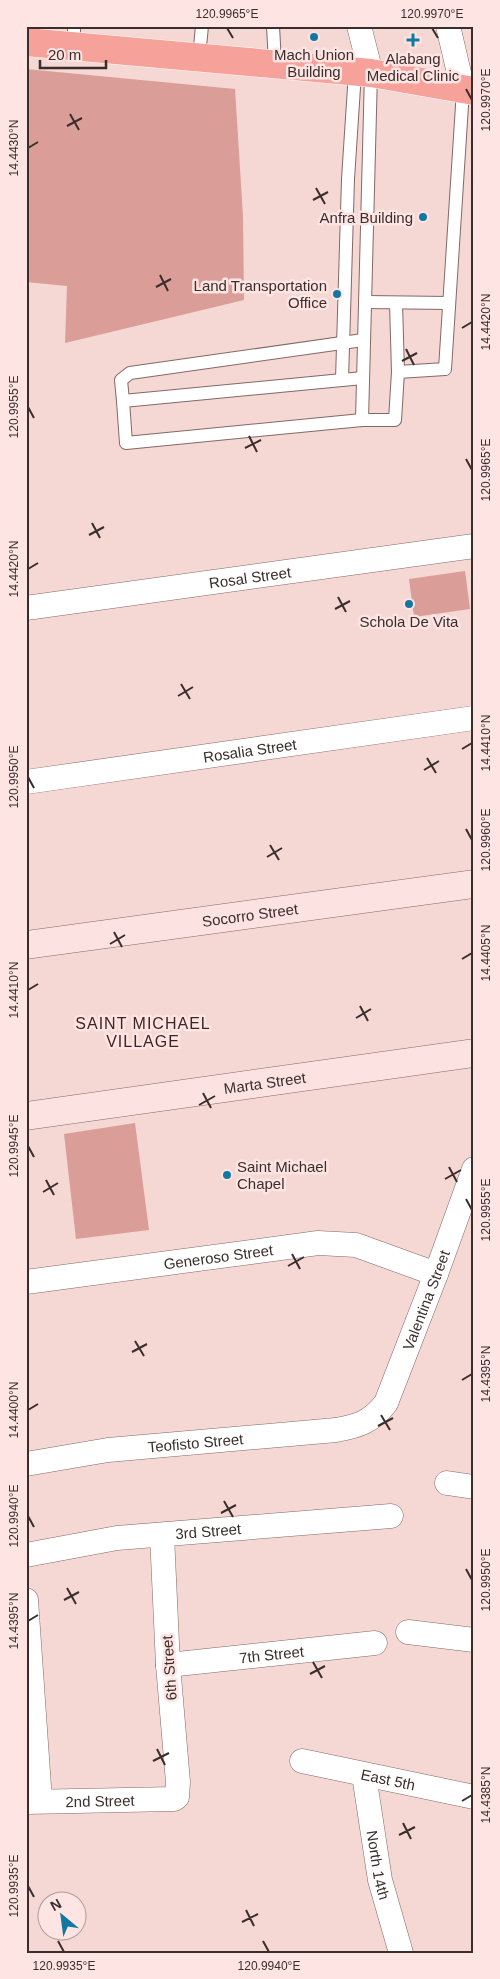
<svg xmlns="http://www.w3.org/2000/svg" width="500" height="1979" font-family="Arial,sans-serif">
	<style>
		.green { fill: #db9d98 }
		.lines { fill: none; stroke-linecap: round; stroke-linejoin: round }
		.lane-casing { stroke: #836966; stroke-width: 14 }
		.street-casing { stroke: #836966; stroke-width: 25 }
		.secondary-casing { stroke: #836966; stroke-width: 29 }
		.highway-casing { stroke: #fff; stroke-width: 29 }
		.lane { stroke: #fff; stroke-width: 12 }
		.street { stroke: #fff; stroke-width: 24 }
		.secondary { stroke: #fce3e1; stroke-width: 28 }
		.highway { stroke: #f6a29b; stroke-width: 28 }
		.ticks { fill: none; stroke: #3a2e2d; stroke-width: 2 }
		.poi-dot { fill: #1377a3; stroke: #fee5e3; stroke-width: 2 }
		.labels { text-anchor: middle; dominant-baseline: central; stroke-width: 5; stroke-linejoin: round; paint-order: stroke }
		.poi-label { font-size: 15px; fill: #3a2e2d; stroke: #fee5e3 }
		.street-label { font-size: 15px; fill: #3a2e2d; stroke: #fee5e3 }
		.neighbourhood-label { font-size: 16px; letter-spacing: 1px; fill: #3c2625; stroke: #fee5e3 }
		.neatline { fill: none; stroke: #3a2e2d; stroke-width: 2 }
		.ticks-label { font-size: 12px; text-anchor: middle; fill: #3a2e2d }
	</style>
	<rect width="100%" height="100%" fill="#f5d7d4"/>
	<!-- green -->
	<g class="green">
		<polygon points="26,69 235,89 243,216 244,300 65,343 67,286 26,282"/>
		<polygon points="465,571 470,609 414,617 409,579"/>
		<polygon points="135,1123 149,1230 76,1239 64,1134"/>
	</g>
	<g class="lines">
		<defs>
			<g id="lane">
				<polyline points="273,26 275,63"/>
				<polyline points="74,46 74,26"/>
				<polyline points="199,57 202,26"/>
				<polyline points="365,302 449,303"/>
				<polyline points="396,303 398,372"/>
				<polyline points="363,378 123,401 126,443 362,420 395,420 398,372 445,369 463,90"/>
				<polyline points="342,380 348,179 355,72"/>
				<polyline points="123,401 121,380 130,373 363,340"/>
				<polyline points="362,420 371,73"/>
			</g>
			<g id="street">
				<polyline points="359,26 371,73"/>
				<polyline points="448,26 463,90"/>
				<path id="s1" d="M 26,608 L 474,546"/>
				<path id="s2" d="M 26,782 L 474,718"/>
				<path id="s3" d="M 26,1282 L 318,1243 L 356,1245 L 436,1274"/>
				<path id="s4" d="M 26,1464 L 108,1450 L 336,1430 C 359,1426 371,1422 386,1403 L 436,1274 L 474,1169"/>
				<polyline points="447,1483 474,1487"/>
				<path id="s5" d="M 26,1555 L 117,1538 L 391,1516"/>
				<polyline points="26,1600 40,1801"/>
				<polyline points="408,1632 474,1640"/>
				<path id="s6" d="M 168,1665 L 375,1643"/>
				<path id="s7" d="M 302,1761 L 474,1797"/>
				<path id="s8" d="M 364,1775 L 380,1880 L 401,1953"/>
				<path id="s9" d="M 26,1802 L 174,1799 L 177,1797 L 178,1782 L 168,1665 L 162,1535"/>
			</g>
			<g id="secondary">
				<path id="s10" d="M 26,945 L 474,884"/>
				<path id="s11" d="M 26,1116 L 474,1053"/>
			</g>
			<polyline id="highway" points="26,42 371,73 474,91"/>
		</defs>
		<!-- lane casing -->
		<use href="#lane" class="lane-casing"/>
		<!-- street casing -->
		<use href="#street" class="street-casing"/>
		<!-- secondary casing -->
		<use href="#secondary" class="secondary-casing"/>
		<!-- highway casing -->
		<use href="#highway" class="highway-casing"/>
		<!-- lane -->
		<use href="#lane" class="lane"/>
		<!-- street -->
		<use href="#street" class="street"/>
		<!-- secondary -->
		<use href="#secondary" class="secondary"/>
		<!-- highway -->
		<use href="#highway" class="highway"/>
	</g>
	<!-- ticks -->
	<path class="ticks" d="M 227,28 L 233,38M 432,28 L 438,38M 466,89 L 472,100M 70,114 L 79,130M 67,126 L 82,118M 28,148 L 38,142M 316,188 L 325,204M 313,200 L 328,192M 160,275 L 168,291M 156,287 L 171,279M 462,328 L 472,322M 406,349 L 414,365M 402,361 L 417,353M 28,407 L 34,418M 249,436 L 257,452M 245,448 L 261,440M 466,459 L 472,470M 92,523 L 100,538M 89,535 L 104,527M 28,569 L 38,563M 338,597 L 346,612M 335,609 L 350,601M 181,684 L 190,699M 178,696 L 193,687M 462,749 L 472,743M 427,758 L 436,773M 424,770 L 439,761M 28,777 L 34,788M 466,829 L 472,840M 270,845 L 279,860M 267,857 L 282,848M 114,932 L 122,947M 110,944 L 125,935M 462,959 L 472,953M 28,990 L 38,984M 360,1006 L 368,1021M 356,1018 L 371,1009M 203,1093 L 211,1108M 199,1105 L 215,1096M 28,1146 L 34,1157M 449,1167 L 457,1182M 445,1179 L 461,1170M 46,1180 L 54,1195M 43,1192 L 58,1183M 466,1199 L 472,1210M 292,1254 L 300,1269M 288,1266 L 304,1257M 135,1341 L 144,1356M 132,1352 L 147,1344M 462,1380 L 472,1374M 28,1410 L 38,1404M 381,1415 L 390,1430M 378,1426 L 393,1418M 224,1501 L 233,1517M 221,1513 L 236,1505M 28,1516 L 34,1527M 466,1569 L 472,1580M 67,1588 L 76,1604M 64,1600 L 79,1592M 28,1621 L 38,1615M 313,1662 L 322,1678M 310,1674 L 325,1666M 157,1749 L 165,1765M 153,1761 L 169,1753M 462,1801 L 472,1795M 403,1823 L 411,1839M 399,1835 L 415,1827M 28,1886 L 34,1897M 246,1910 L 254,1926M 242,1922 L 258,1914M 58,1941 L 64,1952M 263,1941 L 269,1952"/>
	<!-- markers -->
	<g class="poi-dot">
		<circle cx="314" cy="37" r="5"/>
		<path d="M410.5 32.5h5v5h5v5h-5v5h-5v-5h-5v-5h5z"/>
		<circle cx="423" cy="217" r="5"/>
		<circle cx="337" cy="294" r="5"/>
		<circle cx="409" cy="604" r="5"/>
		<circle cx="227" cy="1175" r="5"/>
	</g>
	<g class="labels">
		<!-- poi labels -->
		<g class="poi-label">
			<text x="314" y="54">Mach Union<tspan x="314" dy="17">Building</tspan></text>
			<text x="413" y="58">Alabang<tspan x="413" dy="17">Medical Clinic</tspan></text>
			<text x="413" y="217" text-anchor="end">Anfra Building</text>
			<text x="327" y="285" text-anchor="end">Land Transportation<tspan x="327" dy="17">Office</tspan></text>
			<text x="409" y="621">Schola De Vita</text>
			<text x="237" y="1166" text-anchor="start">Saint Michael<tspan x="237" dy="17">Chapel</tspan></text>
		</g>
		<!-- street labels -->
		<g class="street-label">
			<text stroke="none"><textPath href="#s1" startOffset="226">Rosal Street</textPath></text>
			<text stroke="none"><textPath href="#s2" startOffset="226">Rosalia Street</textPath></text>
			<text stroke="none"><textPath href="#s10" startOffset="226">Socorro Street</textPath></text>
			<text stroke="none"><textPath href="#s11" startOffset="241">Marta Street</textPath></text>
			<text stroke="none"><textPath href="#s3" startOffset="194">Generoso Street</textPath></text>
			<text stroke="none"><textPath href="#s4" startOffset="481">Valentina Street</textPath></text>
			<text stroke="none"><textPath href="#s4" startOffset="171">Teofisto Street</textPath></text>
			<text stroke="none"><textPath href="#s5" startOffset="184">3rd Street</textPath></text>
			<text stroke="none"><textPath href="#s6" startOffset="104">7th Street</textPath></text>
			<text transform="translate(169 1668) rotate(-94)">6th Street</text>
			<text stroke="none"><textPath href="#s7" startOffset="88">East 5th</textPath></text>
			<text stroke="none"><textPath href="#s9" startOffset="74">2nd Street</textPath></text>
			<text stroke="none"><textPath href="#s8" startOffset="91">North 14th</textPath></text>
		</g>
		<!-- neighbourhood labels -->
		<g class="neighbourhood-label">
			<text x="143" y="1023">SAINT MICHAEL<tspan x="143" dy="18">VILLAGE</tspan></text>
		</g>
	</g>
	<!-- border -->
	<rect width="500" height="1979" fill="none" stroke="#fee5e3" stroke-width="55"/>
	<!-- north arrow -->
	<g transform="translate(62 1916) rotate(331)"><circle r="24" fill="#fee5e3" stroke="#b09c9a"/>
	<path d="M0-4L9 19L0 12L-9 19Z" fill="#1377a3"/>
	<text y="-8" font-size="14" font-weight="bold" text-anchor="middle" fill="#3a2e2d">N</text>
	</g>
	<!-- scale -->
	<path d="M40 60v8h66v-8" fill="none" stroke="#3a2e2d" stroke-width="2.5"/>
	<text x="48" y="60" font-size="15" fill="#3a2e2d" stroke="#fee5e3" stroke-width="4" paint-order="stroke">20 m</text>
	<rect x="28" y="28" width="444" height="1924" class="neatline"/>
	<g class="ticks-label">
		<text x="227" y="18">120.9965°E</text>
		<text x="432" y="18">120.9970°E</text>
		<text transform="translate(486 100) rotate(-90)" y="4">120.9970°E</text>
		<text transform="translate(14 148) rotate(-90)" y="4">14.4430°N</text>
		<text transform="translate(486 322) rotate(-90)" y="4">14.4420°N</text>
		<text transform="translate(14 407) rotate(-90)" y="4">120.9955°E</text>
		<text transform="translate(486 470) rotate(-90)" y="4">120.9965°E</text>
		<text transform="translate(14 569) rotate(-90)" y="4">14.4420°N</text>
		<text transform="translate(486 743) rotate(-90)" y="4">14.4410°N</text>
		<text transform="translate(14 777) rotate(-90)" y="4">120.9950°E</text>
		<text transform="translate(486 840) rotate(-90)" y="4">120.9960°E</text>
		<text transform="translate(486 953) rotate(-90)" y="4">14.4405°N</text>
		<text transform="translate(14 990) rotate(-90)" y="4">14.4410°N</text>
		<text transform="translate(14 1146) rotate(-90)" y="4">120.9945°E</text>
		<text transform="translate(486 1210) rotate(-90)" y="4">120.9955°E</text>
		<text transform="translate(486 1374) rotate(-90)" y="4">14.4395°N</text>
		<text transform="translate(14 1410) rotate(-90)" y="4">14.4400°N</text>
		<text transform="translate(14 1516) rotate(-90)" y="4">120.9940°E</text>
		<text transform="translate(486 1580) rotate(-90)" y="4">120.9950°E</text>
		<text transform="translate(14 1621) rotate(-90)" y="4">14.4395°N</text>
		<text transform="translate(486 1795) rotate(-90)" y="4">14.4385°N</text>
		<text transform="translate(14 1886) rotate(-90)" y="4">120.9935°E</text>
		<text x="64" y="1970">120.9935°E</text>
		<text x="269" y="1970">120.9940°E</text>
	</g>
</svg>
